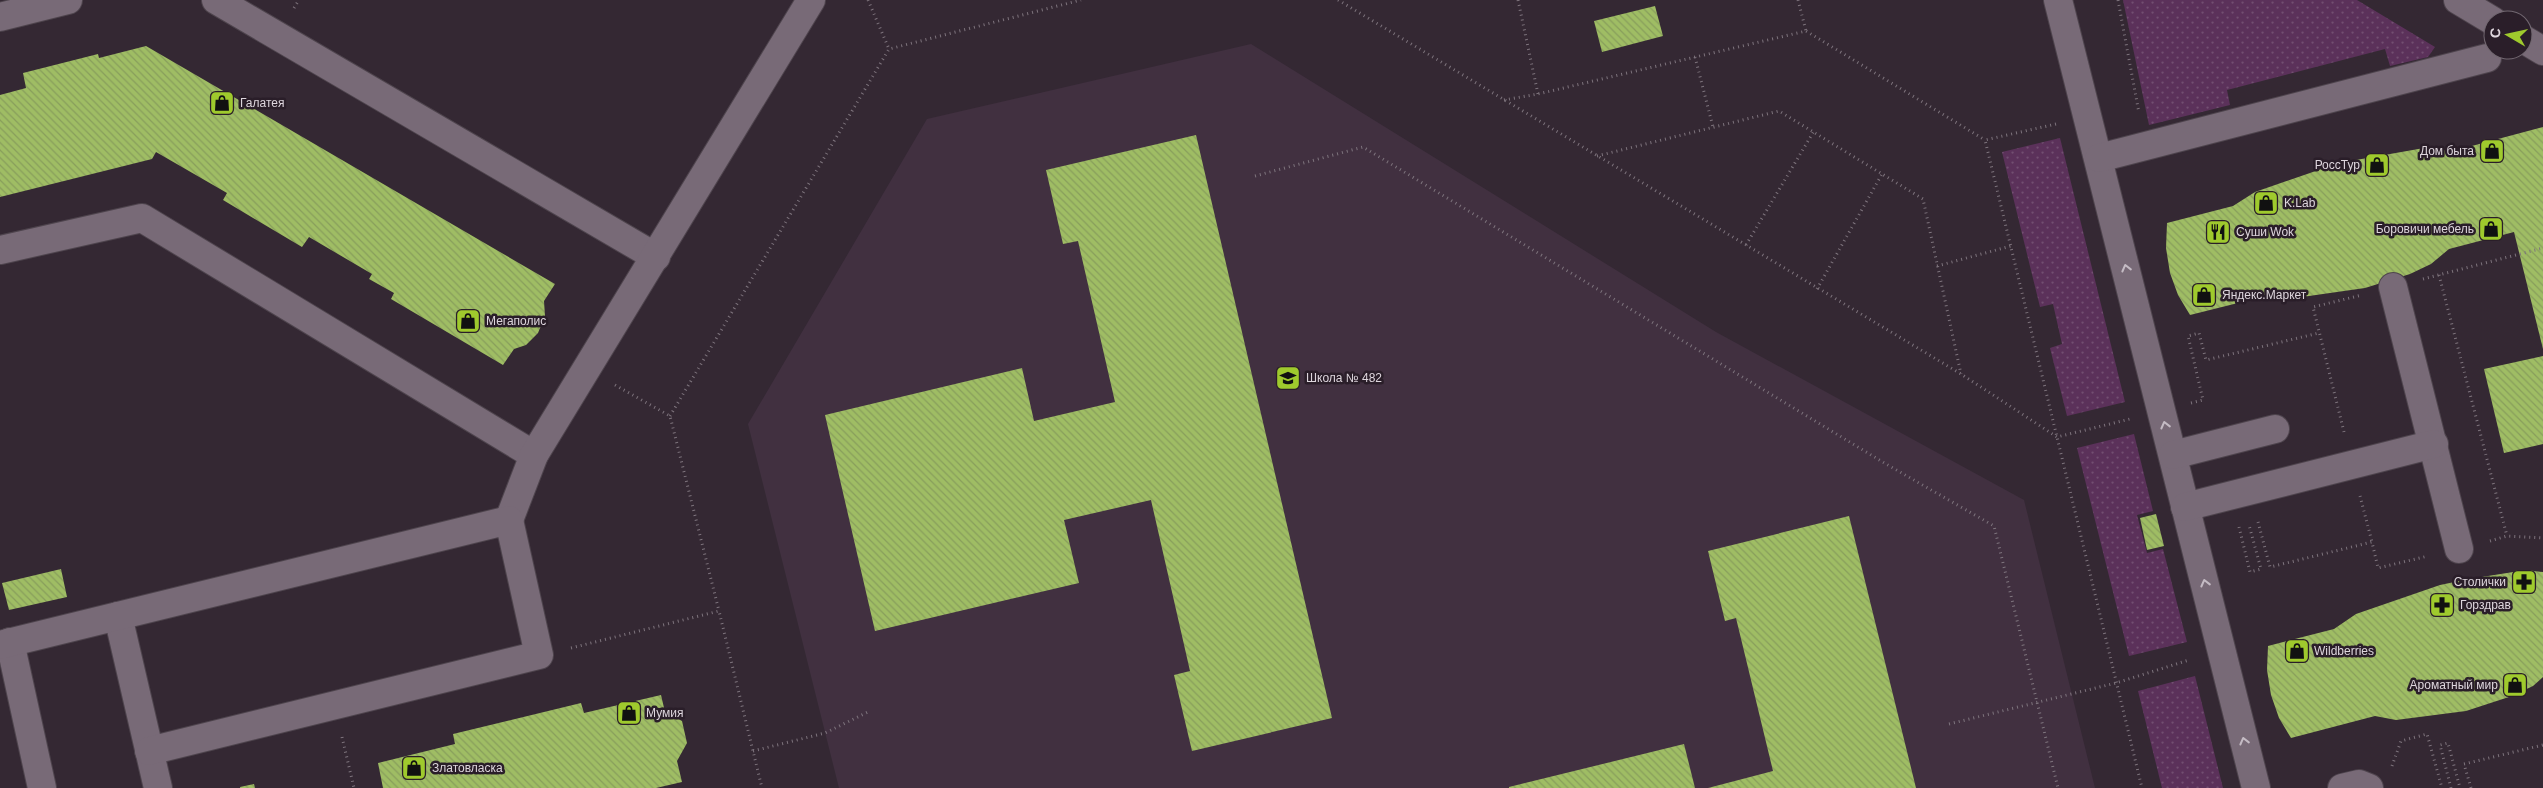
<svg xmlns="http://www.w3.org/2000/svg" width="2543" height="788" font-family="Helvetica,sans-serif">
	<style>
		.built { fill: #413040 }
		.grass { fill: url(#grass-dots) }
		.building { fill: url(#building-back-hatch) }
		.lines { fill: none; stroke-linecap: round; stroke-linejoin: round }
		.minor-casing { stroke: #4e444d; stroke-width: 30 }
		.path { stroke: #7e747d; stroke-width: 3; stroke-dasharray: 1 4; stroke-linecap: butt }
		.minor { stroke: #786a77; stroke-width: 28 }
		.oneway { stroke: #c4bbc4 }
		.labels { text-anchor: middle; dominant-baseline: central; stroke-width: 5; stroke-linejoin: round; paint-order: stroke }
		.poi-label { font-size: 12px; fill: #ded6dd; stroke: #2a1e29; text-anchor: start }
	</style>
	<defs>
		<pattern id="grass-dots" width="8" height="8" patternUnits="userSpaceOnUse" patternTransform="scale(1.25)"><rect width="8" height="8" fill="#5b315a"/><path d="M2 2h.1M6 6h.1" fill="none" stroke="#724e71" stroke-width="1.8" stroke-linecap="round"/></pattern>
		<pattern id="building-back-hatch" width="6" height="6" patternUnits="userSpaceOnUse" patternTransform="scale(1.25)"><rect width="6" height="6" fill="#9fbd64"/><path d="M-1 5l2 2M0 0l6 6M5-1l2 2" fill="none" stroke="#889e5c"/></pattern>
	</defs>
	<rect width="100%" height="100%" fill="#342833"/>
	<!-- built -->
	<polygon class="built" points="1251,44 1716,332 2024,500 2095,788 839,788 748,424 927,119"/>
	<!-- grass -->
	<g class="grass">
		<polygon points="2123,0 2357,0 2435,47 2428,57 2390,66 2385,49 2227,90 2230,105 2149,125"/>
		<polygon points="2060,138 2125,402 2067,416 2050,348 2062,344 2053,304 2040,307 2002,152"/>
		<polygon points="2134,434 2153,511 2137,515 2147,553 2163,549 2187,642 2129,656 2077,448"/>
		<polygon points="2195,676 2223,788 2162,788 2138,691"/>
	</g>
	<!-- building -->
	<g class="building">
		<polygon points="1655,6 1663,36 1602,52 1594,21"/>
		<polygon points="146,46 555,284 544,301 545,316 538,333 526,345 514,349 503,365 391,299 394,293 369,279 372,274 309,237 302,247 223,200 227,193 156,152 152,159 0,197 0,95 26,88 23,73 98,54 99,58"/>
		<polygon points="2543,127 2543,349 2514,232 2449,249 2431,264 2410,274 2365,288 2295,298 2274,294 2190,315 2178,295 2170,273 2166,248 2167,223 2233,206 2255,192 2339,163 2424,148 2453,151"/>
		<polygon points="1196,135 1332,718 1192,751 1174,675 1190,671 1151,500 1064,520 1079,583 875,631 825,415 1022,368 1034,421 1115,402 1078,241 1063,244 1046,170"/>
		<polygon points="2543,356 2543,444 2504,453 2484,369"/>
		<polygon points="2156,514 2164,546 2147,550 2140,518"/>
		<polygon points="1849,516 1916,788 1708,788 1773,771 1736,618 1725,621 1708,551"/>
		<polygon points="61,569 67,597 9,610 2,583"/>
		<polygon points="2526,570 2543,572 2543,677 2533,686 2512,696 2466,711 2396,720 2375,716 2291,738 2279,718 2271,695 2267,670 2268,646 2334,629 2356,614 2440,585 2469,579"/>
		<polygon points="661,695 665,712 682,721 687,743 677,761 682,782 656,788 383,788 378,763 455,744 453,734 581,703 584,713"/>
		<polygon points="1684,744 1695,788 1509,788 1509,787"/>
		<polygon points="254,784 255,788 240,788 240,787"/>
	</g>
	<g class="lines">
		<defs>
			<g id="minor">
				<polyline points="216,0 656,257"/>
				<polyline points="2058,0 2256,788"/>
				<polyline points="2458,0 2493,21"/>
				<polyline points="0,17 68,0"/>
				<polyline points="2523,39 2543,51"/>
				<polyline points="2099,158 2487,58"/>
				<polyline points="0,250 142,218 534,455"/>
				<polyline points="2393,287 2459,549"/>
				<polyline points="2173,455 2275,429"/>
				<polyline points="2185,507 2434,444"/>
				<polyline points="509,520 534,455 811,0"/>
				<polyline points="118,616 158,788"/>
				<polyline points="10,642 42,788"/>
				<polyline points="0,645 509,520 539,655 149,751"/>
				<polyline points="2342,788 2359,784 2369,788"/>
			</g>
		</defs>
		<!-- minor casing -->
		<use href="#minor" class="minor-casing"/>
		<!-- path -->
		<g class="path">
			<polyline points="868,0 889,49"/>
			<polyline points="1338,0 1961,374 2057,437 2130,419"/>
			<polyline points="1518,0 1538,94"/>
			<polyline points="1798,0 1806,31"/>
			<polyline points="2118,0 2139,113"/>
			<polyline points="294,8 299,0"/>
			<polyline points="1695,57 1713,127"/>
			<polyline points="1504,100 1538,94 1806,31 1985,140"/>
			<polyline points="2056,124 1985,140 2142,788"/>
			<polyline points="1597,156 1779,111 1923,199 1961,374"/>
			<polyline points="1255,176 1363,147 1886,464 1994,526 2058,788"/>
			<polyline points="1746,245 1814,131"/>
			<polyline points="1937,266 2011,246"/>
			<polyline points="2439,275 2507,536"/>
			<polyline points="2423,279 2543,248"/>
			<polyline points="1817,289 1882,174"/>
			<polyline points="615,385 670,416 719,611"/>
			<polyline points="2191,403 2203,400 2188,336 2199,333 2206,360 2319,333"/>
			<polyline points="670,416 889,49 1081,0"/>
			<polyline points="2344,432 2313,307 2362,295"/>
			<polyline points="2360,496 2372,542"/>
			<polyline points="2258,522 2270,567 2372,542 2378,568 2428,556"/>
			<polyline points="2239,527 2250,572 2261,569 2249,525"/>
			<polyline points="2490,541 2507,536 2543,538"/>
			<polyline points="571,648 719,611 762,788"/>
			<polyline points="1949,724 2116,683 2189,660"/>
			<polyline points="342,737 354,788"/>
			<polyline points="753,751 825,733 868,712"/>
			<polyline points="2392,766 2401,741 2427,734 2442,788"/>
			<polyline points="2451,788 2440,745 2448,743 2460,788"/>
			<polyline points="2471,788 2464,764 2543,745"/>
		</g>
		<!-- minor -->
		<use href="#minor" class="minor"/>
	</g>
	<!-- one-way arrows -->
	<defs><path id="oneway-chevron" d="M-2-3.5L2.5 0L-2 3.5" fill="none" stroke-width="1.6" stroke-linecap="round" stroke-linejoin="round" transform="scale(1.25)"/></defs>
	<g class="oneway">
		<use href="#oneway-chevron" transform="translate(2126 268) rotate(-104)"/>
		<use href="#oneway-chevron" transform="translate(2165 425) rotate(-104)"/>
		<use href="#oneway-chevron" transform="translate(2205 583) rotate(-104)"/>
		<use href="#oneway-chevron" transform="translate(2244 741) rotate(-104)"/>
	</g>
	<!-- icons -->
	<defs>
		<symbol id="shop-square" viewBox="-11 -11 22 22"><rect x="-9" y="-9" width="18" height="18" rx="4" fill="#9fca2d" stroke="#2a1e29"/><path d="M-5-2.5h2.3a2.7 3.5 0 0 1 5.4 0H5L5.5 6h-11ZM-1.5-2.5h3a1.5 2.3 0 0 0-3 0Z" fill="#111"/></symbol>
		<symbol id="restaurant-square" viewBox="-11 -11 22 22"><rect x="-9" y="-9" width="18" height="18" rx="4" fill="#9fca2d" stroke="#2a1e29"/><path d="M-5-6h1v4h1v-4h1v4h1v-4h1v5L-1.5 .5V6h-2V.5L-5-1ZM5-6V6H3V1.5H1.5Q1.5-4 5-6Z" fill="#111"/></symbol>
		<symbol id="school-square" viewBox="-11 -11 22 22"><rect x="-9" y="-9" width="18" height="18" rx="4" fill="#9fca2d" stroke="#2a1e29"/><path d="M0-5L7-2L0 1L-7-2ZM-4 1L0 2.5L4 1V4Q0 6-4 4Z" fill="#111"/></symbol>
		<symbol id="pharmacy-square" viewBox="-11 -11 22 22"><rect x="-9" y="-9" width="18" height="18" rx="4" fill="#9fca2d" stroke="#2a1e29"/><path d="M-2-6h4v4h4v4h-4v4h-4v-4h-4v-4h4Z" fill="#111"/></symbol>
	</defs>
	<g fill-rule="evenodd">
		<use href="#shop-square" x="208" y="89" width="28" height="28"/>
		<use href="#shop-square" x="2478" y="137" width="28" height="28"/>
		<use href="#shop-square" x="2363" y="151" width="28" height="28"/>
		<use href="#shop-square" x="2252" y="189" width="28" height="28"/>
		<use href="#shop-square" x="2477" y="215" width="28" height="28"/>
		<use href="#restaurant-square" x="2204" y="218" width="28" height="28"/>
		<use href="#shop-square" x="2190" y="281" width="28" height="28"/>
		<use href="#shop-square" x="454" y="307" width="28" height="28"/>
		<use href="#school-square" x="1274" y="364" width="28" height="28"/>
		<use href="#pharmacy-square" x="2510" y="568" width="28" height="28"/>
		<use href="#pharmacy-square" x="2428" y="591" width="28" height="28"/>
		<use href="#shop-square" x="2283" y="637" width="28" height="28"/>
		<use href="#shop-square" x="2501" y="671" width="28" height="28"/>
		<use href="#shop-square" x="615" y="699" width="28" height="28"/>
		<use href="#shop-square" x="400" y="754" width="28" height="28"/>
	</g>
	<g class="labels">
		<!-- poi labels -->
		<g class="poi-label">
			<text x="240" y="103">Галатея</text>
			<text x="2474" y="151" text-anchor="end">Дом быта</text>
			<text x="2360" y="165" text-anchor="end">РоссТур</text>
			<text x="2284" y="203">K.Lab</text>
			<text x="2474" y="229" text-anchor="end">Боровичи мебель</text>
			<text x="2236" y="232">Суши Wok</text>
			<text x="2222" y="295">Яндекс.Маркет</text>
			<text x="486" y="321">Мегаполис</text>
			<text x="1306" y="378">Школа № 482</text>
			<text x="2506" y="582" text-anchor="end">Столички</text>
			<text x="2460" y="605">Горздрав</text>
			<text x="2314" y="651">Wildberries</text>
			<text x="2498" y="685" text-anchor="end">Ароматный мир</text>
			<text x="646" y="713">Мумия</text>
			<text x="432" y="768">Златовласка</text>
		</g>
	</g>
	<!-- north arrow -->
	<g transform="translate(2508 35) rotate(279)"><circle r="24" fill="#2a1e29" stroke="#726871"/>
	<path d="M0-4L9 19L0 12L-9 19Z" fill="#9fca2d"/>
	<text y="-8" font-size="14" font-weight="bold" text-anchor="middle" fill="#ded6dd">С</text>
	</g>
</svg>
